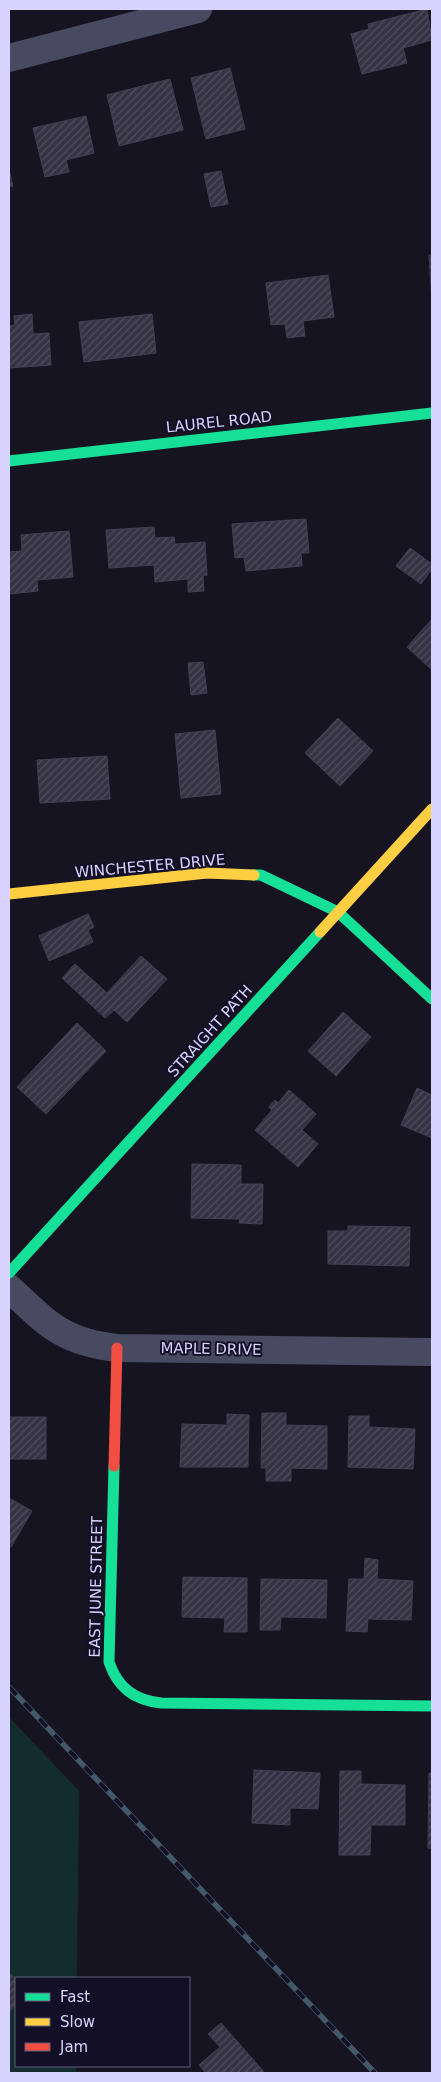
<svg xmlns="http://www.w3.org/2000/svg" width="441" height="2082" font-family="'DejaVu Sans',sans-serif">
	<style>
		.green { fill: #132c2d }
		.building { fill: url(#building-hatch); stroke: #433f54 }
		.lines { fill: none; stroke-linecap: round; stroke-linejoin: round }
		.street { stroke: #4a4962; stroke-width: 28 }
		.fast { stroke: #16e098; stroke-width: 11 }
		.slow { stroke: #ffcf43; stroke-width: 11 }
		.jam { stroke: #f24e42; stroke-width: 11 }
		.rail-casing { stroke: #43596b; stroke-width: 5.5 }
		.rail { stroke: #130f26; stroke-width: 4; stroke-dasharray: 11; stroke-linecap: butt }
		.labels { text-anchor: middle; dominant-baseline: central; stroke-width: 4; stroke-linejoin: round; paint-order: stroke }
		.street-label { font-size: 15px; fill: #d9d4ff; stroke: #130f26 }
	</style>
	<defs>
		<pattern id="building-hatch" width="6" height="6" patternUnits="userSpaceOnUse" patternTransform="scale(1.25)"><rect width="6" height="6" fill="#343243"/><path d="M-1 1l2-2M0 6l6-6M5 7l2-2" fill="none" stroke="#514f5f"/></pattern>
	</defs>
	<rect width="100%" height="100%" fill="#161421"/>
	<!-- green -->
	<polygon class="green" points="9,1717 79,1791 77,1978 16,1978 16,2066 76,2066 76,2073 9,2073"/>
	<!-- building -->
	<g class="building">
		<polygon points="427,9 432,40 403,48 407,63 362,74 351,34 369,29 368,24"/>
		<polygon points="230,68 245,129 206,139 191,78"/>
		<polygon points="170,79 183,130 119,146 107,95"/>
		<polygon points="86,116 94,153 66,160 69,172 45,177 33,128"/>
		<polygon points="9,170 13,186 9,187"/>
		<polygon points="221,171 228,204 211,207 204,174"/>
		<polygon points="429,255 432,255 432,302"/>
		<polygon points="328,275 334,317 303,321 305,336 287,338 285,324 271,325 266,283"/>
		<polygon points="32,314 33,334 49,333 51,365 9,368 9,326 15,325 14,316"/>
		<polygon points="152,314 156,353 84,362 79,322"/>
		<polygon points="306,519 309,553 301,553 302,566 246,571 244,557 235,558 232,524"/>
		<polygon points="154,527 155,538 174,537 175,544 205,542 207,575 203,576 204,591 188,592 188,579 155,582 154,565 109,568 106,530"/>
		<polygon points="69,531 73,577 37,580 38,591 9,594 9,552 22,551 21,535"/>
		<polygon points="410,548 432,564 432,569 421,584 396,566"/>
		<polygon points="432,619 432,670 407,647"/>
		<polygon points="203,662 207,693 191,695 188,663"/>
		<polygon points="338,718 373,751 340,786 305,753"/>
		<polygon points="215,730 221,794 181,798 175,734"/>
		<polygon points="107,756 110,799 40,803 37,760"/>
		<polygon points="88,914 94,927 88,930 93,942 49,961 39,936"/>
		<polygon points="141,956 167,979 127,1022 114,1010 105,1018 62,978 75,964 107,993"/>
		<polygon points="343,1012 371,1037 336,1076 308,1051"/>
		<polygon points="77,1023 106,1051 46,1114 17,1087"/>
		<polygon points="417,1088 432,1095 432,1138 401,1125"/>
		<polygon points="289,1090 316,1114 302,1130 318,1144 298,1167 255,1130 272,1110 269,1107 275,1100 278,1103"/>
		<polygon points="192,1164 241,1165 241,1184 263,1184 262,1224 239,1223 240,1219 191,1218"/>
		<polygon points="348,1226 410,1227 409,1266 328,1264 328,1231 348,1231"/>
		<polygon points="262,1413 286,1413 286,1425 327,1426 327,1469 291,1468 291,1481 266,1481 266,1468 261,1468"/>
		<polygon points="227,1414 249,1415 248,1467 180,1467 182,1424 227,1425"/>
		<polygon points="349,1416 369,1416 369,1427 415,1429 413,1469 348,1467"/>
		<rect x="9" y="1417" width="37" height="42"/>
		<polygon points="9,1498 32,1511 11,1547 9,1546"/>
		<polygon points="365,1558 378,1560 377,1579 413,1581 411,1620 368,1619 367,1632 346,1631 349,1579 364,1579"/>
		<polygon points="183,1577 247,1578 247,1632 224,1632 225,1618 182,1617"/>
		<polygon points="261,1579 327,1580 326,1618 281,1617 280,1630 260,1630"/>
		<polygon points="254,1770 320,1773 318,1809 290,1808 290,1825 252,1823"/>
		<polygon points="340,1771 361,1771 361,1784 405,1785 405,1825 371,1825 370,1855 339,1855"/>
		<polygon points="429,1773 432,1773 432,1848 428,1848"/>
		<polygon points="9,1972 16,1980 16,2005 9,2012"/>
		<polygon points="221,2023 265,2073 206,2073 199,2065 220,2047 208,2034"/>
	</g>
	<g class="lines">
		<!-- street -->
		<g class="street">
			<polyline points="9,58 198,9"/>
			<path d="M 9,1288 C 48,1324 62,1342 117,1348 L 432,1352"/>
		</g>
		<!-- fast -->
		<g class="fast">
			<polyline points="9,461 432,413"/>
			<polyline points="254,875 261,875 338,912 432,999"/>
			<polyline points="9,1273 320,932"/>
			<path d="M 114,1466 L 109,1662 C 118,1688 134,1700 161,1703 L 432,1706"/>
		</g>
		<!-- slow -->
		<g class="slow">
			<polyline points="9,894 207,873 254,875"/>
			<polyline points="320,932 432,809"/>
		</g>
		<!-- jam -->
		<polyline class="jam" points="114,1466 117,1348"/>
		<defs>
			<polyline id="rail" points="9,1687 375,2073"/>
		</defs>
		<!-- rail casing -->
		<use href="#rail" class="rail-casing"/>
		<!-- rail -->
		<use href="#rail" class="rail"/>
	</g>
	<g class="labels">
		<!-- street labels -->
		<g class="street-label">
			<text transform="translate(219 422) rotate(-6)">LAUREL ROAD</text>
			<text transform="translate(150 866) rotate(-5)">WINCHESTER DRIVE</text>
			<text transform="translate(210 1031) rotate(-48)">STRAIGHT PATH</text>
			<text transform="translate(211 1349) rotate(1)">MAPLE DRIVE</text>
			<text transform="translate(96 1587) rotate(-89)">EAST JUNE STREET</text>
		</g>
	</g>
	<!-- border -->
	<rect width="441" height="2082" fill="none" stroke="#d9d4ff" stroke-width="20"/>
	<!-- legend -->
	<rect x="15" y="1977" width="175" height="90" fill="#130f26" stroke="#625e7d"/>
	<rect x="25" y="1993" width="25" height="8" fill="#16e098" stroke="#625e7d"/>
	<text x="60" y="2002" font-size="15" fill="#d9d4ff">Fast</text>
	<rect x="25" y="2018" width="25" height="8" fill="#ffcf43" stroke="#625e7d"/>
	<text x="60" y="2027" font-size="15" fill="#d9d4ff">Slow</text>
	<rect x="25" y="2043" width="25" height="8" fill="#f24e42" stroke="#625e7d"/>
	<text x="60" y="2052" font-size="15" fill="#d9d4ff">Jam</text>
</svg>
